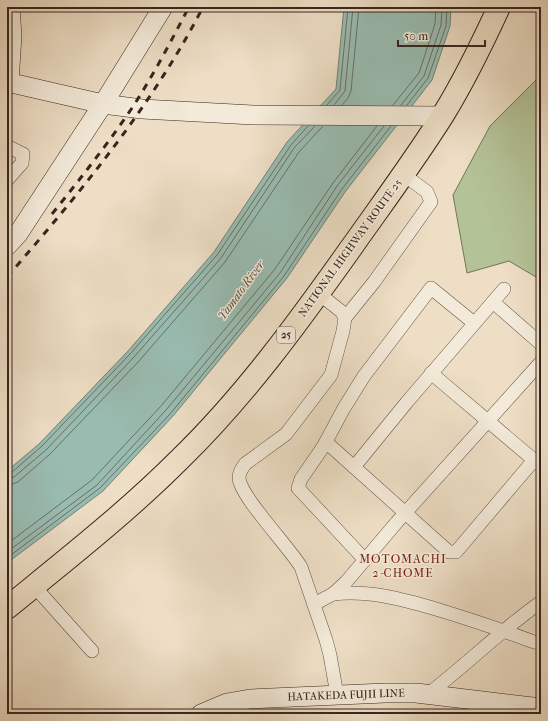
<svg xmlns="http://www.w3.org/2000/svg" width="548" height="721" font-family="'IM FELL French Canon',serif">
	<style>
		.green { fill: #b4c297; stroke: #76745a }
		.water { fill: #99bcb1; stroke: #728076 }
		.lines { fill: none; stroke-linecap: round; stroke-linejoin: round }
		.shore { stroke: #687068; stroke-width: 1 }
		.street-casing { stroke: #645348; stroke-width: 14 }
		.secondary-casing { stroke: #37251e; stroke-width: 20 }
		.highway-casing { stroke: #37251e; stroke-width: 24 }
		.street { stroke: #f3ead9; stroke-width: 13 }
		.secondary { stroke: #f3ead9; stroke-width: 19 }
		.highway { stroke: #eddec5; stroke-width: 22 }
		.rail { stroke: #37251e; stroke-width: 3; stroke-dasharray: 7 7; stroke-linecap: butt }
		.labels { text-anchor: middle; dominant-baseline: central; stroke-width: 3; stroke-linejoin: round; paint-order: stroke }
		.shield { fill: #f3ead9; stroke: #6f6056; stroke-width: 1 }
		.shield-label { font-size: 10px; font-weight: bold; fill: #37251e }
		.street-label { font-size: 11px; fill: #37251e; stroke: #f3ead9 }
		.water-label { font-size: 12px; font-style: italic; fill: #54524a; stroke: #f3ead9 }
		.neighbourhood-label { font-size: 12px; letter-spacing: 1px; fill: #7a1f14; stroke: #f3ead9 }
	</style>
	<rect width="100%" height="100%" fill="#eddec5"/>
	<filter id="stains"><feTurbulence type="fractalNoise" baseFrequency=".005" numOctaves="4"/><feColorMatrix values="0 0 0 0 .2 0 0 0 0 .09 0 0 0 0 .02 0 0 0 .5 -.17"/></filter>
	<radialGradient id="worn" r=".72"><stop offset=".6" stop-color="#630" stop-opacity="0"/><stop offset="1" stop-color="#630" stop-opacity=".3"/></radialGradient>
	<!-- green -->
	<polygon class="green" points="541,75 541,280 509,261 467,273 453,195 490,126"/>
	<!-- water -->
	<polygon class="water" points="344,7 451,7 450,26 432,80 345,192 287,278 173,416 103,491 7,563 7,471 39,444 128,351 214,252 287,142 336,89"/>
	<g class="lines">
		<!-- shore -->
		<g class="shore">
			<polyline points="327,105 340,90 348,7"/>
			<polyline points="334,105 345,91 353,7"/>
			<polyline points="342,105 348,98 351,91 359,7"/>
			<polyline points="393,105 419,73 435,24 436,7"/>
			<polyline points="401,105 424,76 441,25 442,7"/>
			<polyline points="407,105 428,78 446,26 447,7"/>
			<polyline points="7,474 11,473 42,446 131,353 217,255 291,145 308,126"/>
			<polyline points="7,479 14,477 46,450 134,357 221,258 294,148 315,126"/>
			<polyline points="7,485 12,484 18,482 50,454 139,361 225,262 299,152 323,126"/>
			<polyline points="7,544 92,480 161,406 275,269 333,183 377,126"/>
			<polyline points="7,552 97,485 166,410 280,273 337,186 384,126"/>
			<polyline points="7,558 100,488 170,414 284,276 342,189 391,126"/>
		</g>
		<defs>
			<g id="street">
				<polyline points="7,146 23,154 22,163 7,180"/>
				<path d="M 318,293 L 342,312 L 345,318 L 343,331 L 331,375 L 286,434 L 245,464 C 242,468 239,472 239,478 C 240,496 289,547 301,567 L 326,640 L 330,655 L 337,695"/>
				<polyline points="493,302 541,344"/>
				<polyline points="345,318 374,282 431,202 427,192 403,174"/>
				<polyline points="431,373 541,466"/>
				<polyline points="326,442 449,552 456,552 534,460"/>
				<polyline points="354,467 407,402 504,289"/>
				<polyline points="365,560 298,488 301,479 323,447 344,408 364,376 431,288 474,323"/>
				<polyline points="34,586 92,651"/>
				<path d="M 333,594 C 369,590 402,599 436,609 C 469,619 502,630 534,642 L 541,643"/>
				<polyline points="314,604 333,594 346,582 397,522 541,362"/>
				<path d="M 427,695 C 466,665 501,630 541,602"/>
			</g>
			<g id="secondary">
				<polyline points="7,82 103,104 142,109 253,115 442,116"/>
				<polyline points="9,82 12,36 10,7"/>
				<polyline points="7,246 18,234 103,104 163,7"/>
				<polyline points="201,714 227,703 250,699 385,693 416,693 541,708"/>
			</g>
			<path id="highway" d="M 7,608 C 66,560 126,513 180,459 C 245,396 299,321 351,248 C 382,204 414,161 443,115 C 464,81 482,44 499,7"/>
		</defs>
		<!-- street casing -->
		<use href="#street" class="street-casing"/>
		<!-- secondary casing -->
		<use href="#secondary" class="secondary-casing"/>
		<!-- highway casing -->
		<use href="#highway" class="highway-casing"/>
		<!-- street -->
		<use href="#street" class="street"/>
		<!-- secondary -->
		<use href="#secondary" class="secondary"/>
		<!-- highway -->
		<use href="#highway" class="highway"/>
		<!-- rail -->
		<g class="rail">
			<path d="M 52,214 C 80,179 107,145 132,108 C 153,76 171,41 189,7"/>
			<path d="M 7,277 C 80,193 152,106 203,7"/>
		</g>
	</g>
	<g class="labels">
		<!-- shield labels -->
		<rect class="shield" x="277" y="327" width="18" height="16" rx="3"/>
		<g class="shield-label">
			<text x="286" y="335">25</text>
		</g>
		<!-- street labels -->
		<g class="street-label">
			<text transform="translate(350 248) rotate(-54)">NATIONAL HIGHWAY ROUTE 25</text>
			<text transform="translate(346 695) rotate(-2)">HATAKEDA FUJII LINE</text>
		</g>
		<!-- water labels -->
		<g class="water-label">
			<text transform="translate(241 290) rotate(-54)">Yamato River</text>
		</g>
		<!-- neighbourhood labels -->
		<g class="neighbourhood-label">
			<text x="403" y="559">MOTOMACHI<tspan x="403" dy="14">2-CHOME</tspan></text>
		</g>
	</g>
	<!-- margin -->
	<rect width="548" height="721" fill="none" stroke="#eddec5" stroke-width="24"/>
	<rect x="8" y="8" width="532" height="705" fill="none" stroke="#37251e" stroke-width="2"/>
	<rect x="12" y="12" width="524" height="697" fill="none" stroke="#37251e"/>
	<!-- scale -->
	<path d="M398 40v6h87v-6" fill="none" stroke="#37251e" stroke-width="2"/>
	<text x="404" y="40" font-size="12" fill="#37251e" stroke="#f3ead9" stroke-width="3" paint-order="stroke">50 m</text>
	<rect width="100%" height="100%" filter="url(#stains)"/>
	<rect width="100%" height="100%" fill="url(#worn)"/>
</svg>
